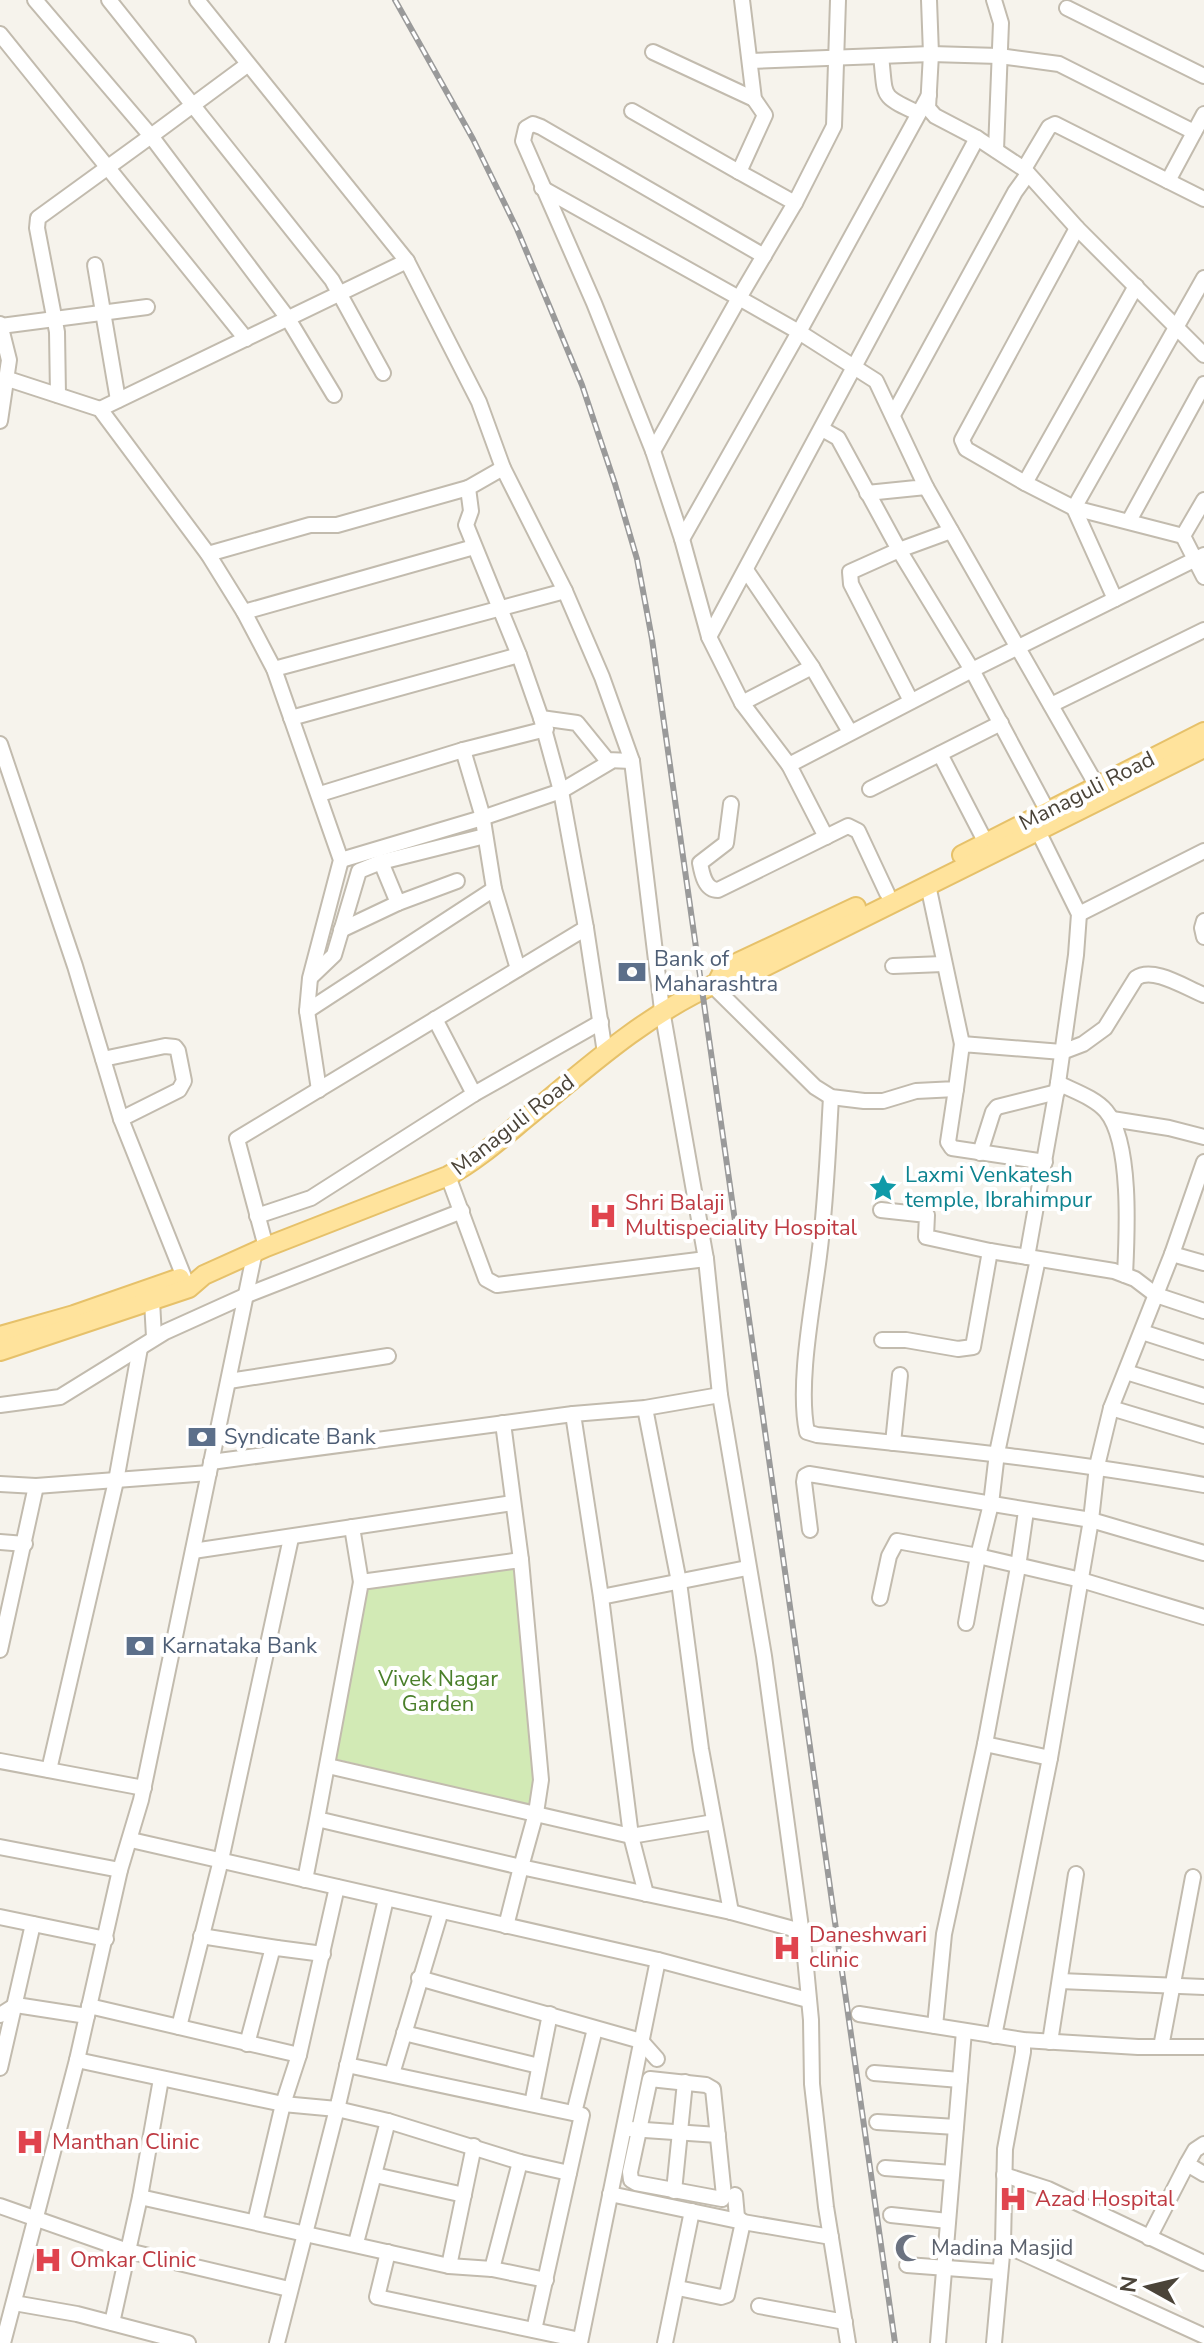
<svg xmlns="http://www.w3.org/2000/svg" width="1204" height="2343" font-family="'Nunito Sans',sans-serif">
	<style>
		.green { fill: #d2eab5 }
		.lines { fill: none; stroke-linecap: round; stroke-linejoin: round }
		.minor-casing { stroke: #c2bbae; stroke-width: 18 }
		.major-casing { stroke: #e6c16a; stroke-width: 22 }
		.minor { stroke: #fff; stroke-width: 14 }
		.major { stroke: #ffe39c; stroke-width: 18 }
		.rail-casing { stroke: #9a9a9a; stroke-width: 6 }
		.rail { stroke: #fff; stroke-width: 3; stroke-dasharray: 9; stroke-linecap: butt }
		.labels { text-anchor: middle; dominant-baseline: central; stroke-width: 8; stroke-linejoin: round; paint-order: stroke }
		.street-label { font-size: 22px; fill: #4b4439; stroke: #fff }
		.service-label { font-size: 22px; fill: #4e5e75; stroke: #fff; text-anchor: start }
		.culture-label { font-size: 22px; fill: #0d838f; stroke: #fff; text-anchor: start }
		.health-label { font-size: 22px; fill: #be3a42; stroke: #fff; text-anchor: start }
		.park-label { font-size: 22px; fill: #4a7f2a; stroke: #fff }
		.worship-label { font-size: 22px; fill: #5b616d; stroke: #fff; text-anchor: start }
	</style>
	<rect width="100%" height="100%" fill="#f6f3ec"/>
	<!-- green -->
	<polygon class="green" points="513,1565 535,1786 532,1806 336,1759 366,1588"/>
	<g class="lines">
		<defs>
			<g id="minor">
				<polyline points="35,0 151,136 38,218 37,228 57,332 58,395"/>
				<polyline points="109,0 332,280 383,373"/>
				<polyline points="197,0 407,261 479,402 503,468 565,591 602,677 632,761 662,1010 706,1259 720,1395 764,1656 805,1957 811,2020 812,2084 826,2207 848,2343"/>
				<polyline points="742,0 754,99 765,115 739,172 795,203 739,298 799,332 929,95"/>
				<polyline points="929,0 931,54 928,108 935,116 977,138 1024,169 1077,228 1204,355"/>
				<polyline points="994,0 1001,23 996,150"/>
				<polyline points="1067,8 1204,76"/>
				<polyline points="0,34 246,339"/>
				<polyline points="653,52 754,99"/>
				<path d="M 881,56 C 886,98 879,95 918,113"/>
				<polyline points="750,61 931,54 999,56 1059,64 1194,132"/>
				<polyline points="247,65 151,136 287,317 334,395"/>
				<polyline points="632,111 739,172"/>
				<polyline points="1024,169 1049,127 1055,124 1168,181 1204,114"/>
				<polyline points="1168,181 1204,199"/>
				<polyline points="542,188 739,298 653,451 682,539 709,637 742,703 812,667 746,570"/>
				<polyline points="795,203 834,126 838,0"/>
				<polyline points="95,265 118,400"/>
				<polyline points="1136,286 1025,483 1074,508 1183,536"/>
				<polyline points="0,324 9,360 0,421"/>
				<polyline points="1,326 147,307"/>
				<polyline points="0,381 8,379 100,409 208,554 244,612 274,669 341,860 310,978 307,1011 319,1090"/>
				<polyline points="100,409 407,261"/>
				<polyline points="893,415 1015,192 1028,174"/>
				<polyline points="822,429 838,438 899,550 972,670 1204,555"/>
				<polyline points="653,451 594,303 523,141 526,128 533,124 541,127 764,256"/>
				<polyline points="503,468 468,488 471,511 466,525 519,655"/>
				<polyline points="1025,483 966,449 962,440 1077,228"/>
				<polyline points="926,487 1097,786"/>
				<polyline points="1204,500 1183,536 1204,577"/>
				<polyline points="1129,521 1204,384"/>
				<polyline points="682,539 799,332 876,381 926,487 867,493"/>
				<polyline points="208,554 310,525 337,525 468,488"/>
				<polyline points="1115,599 1074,508 1204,278"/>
				<polyline points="244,612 474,547"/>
				<polyline points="709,637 977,138"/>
				<polyline points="812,667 850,732"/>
				<polyline points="274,669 565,591"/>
				<polyline points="911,701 851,584 850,572 899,550 951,531"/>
				<polyline points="742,703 789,765"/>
				<polyline points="1051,705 1204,630"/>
				<polyline points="291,718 519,655 541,718"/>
				<polyline points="0,744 75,966 121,1119 188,1287"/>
				<polyline points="463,750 482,814 494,889"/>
				<polyline points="940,754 986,843"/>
				<polyline points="870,789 1001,723"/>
				<polyline points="320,794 463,750 546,729"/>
				<path d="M 731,804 L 726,843 L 700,863 C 702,874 705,890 718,890 L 848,826 L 858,831 L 887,893"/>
				<polyline points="826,837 789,765 972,670 1048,812"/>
				<polyline points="341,860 482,818 561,791 610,762"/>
				<polyline points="381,862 398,903"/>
				<polyline points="928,885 962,1044"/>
				<polyline points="1079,914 1204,851"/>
				<polyline points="1204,921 1202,928 1204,937"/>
				<polyline points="586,928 561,791 541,718 577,723 607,760 632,761"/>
				<polyline points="341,930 398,903 457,881"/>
				<polyline points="893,966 943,964"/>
				<polyline points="311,977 334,955 359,871 381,862 485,836"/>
				<path d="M 712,985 L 815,1087 L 831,1097 L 864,1101 L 883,1101 L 916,1091 L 956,1089 L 962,1044 L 1062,1052 L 1083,1044 L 1105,1028 L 1136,978 C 1153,966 1186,988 1204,995"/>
				<polyline points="307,1011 494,889 518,969"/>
				<polyline points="435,1019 474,1094"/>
				<polyline points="103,1059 165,1046 175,1047 178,1051 184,1081 179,1090 121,1119"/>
				<path d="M 1058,1083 C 1074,1091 1095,1098 1106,1111 C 1132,1142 1127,1235 1125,1275"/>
				<polyline points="956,1089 948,1142 952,1148 1045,1162"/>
				<path d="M 831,1097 C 828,1150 826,1203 819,1256 C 813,1305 797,1384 807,1432 L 817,1435 C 947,1448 1075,1462 1204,1485"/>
				<polyline points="1112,1119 1169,1128 1204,1137"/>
				<polyline points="980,1153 993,1112 997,1107 1057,1092"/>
				<polyline points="448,1176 486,1279 497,1285 706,1259"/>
				<polyline points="881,1210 927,1215 926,1237 990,1251 1114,1271 1135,1279 1156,1295 1204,1311"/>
				<polyline points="257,1216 311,1198 474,1094 601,1022"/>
				<polyline points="266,1247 237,1139 586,928 605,1053"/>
				<polyline points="1172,1254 1204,1263"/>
				<polyline points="1027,1257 1058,1083 1076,955 1079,914 1038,831"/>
				<polyline points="152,1301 154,1337"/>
				<polyline points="1142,1332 1204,1352"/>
				<polyline points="882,1340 906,1340 958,1349 973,1347 990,1251"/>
				<polyline points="1126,1372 1204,1396"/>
				<polyline points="229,1381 388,1356"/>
				<polyline points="0,1405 60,1397 165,1332 247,1295 462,1211"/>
				<polyline points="645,1408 679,1582 701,1749 731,1912"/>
				<polyline points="1111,1408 1204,1436"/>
				<polyline points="503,1423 521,1560"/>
				<polyline points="893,1443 900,1375"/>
				<polyline points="211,1462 573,1414"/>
				<polyline points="0,1484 36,1486 209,1473"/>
				<polyline points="352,1527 361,1582"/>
				<polyline points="810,1530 804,1482 805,1476 809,1474 1091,1520 1204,1553"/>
				<polyline points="0,1542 25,1544"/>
				<polyline points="193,1551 513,1503"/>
				<polyline points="601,1597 747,1568"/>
				<polyline points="880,1598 889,1556 897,1541 978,1556 1081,1580 1204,1617"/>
				<polyline points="966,1623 978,1556 991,1504 997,1453 1038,1259"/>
				<polyline points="0,1650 36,1486"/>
				<polyline points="985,1744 1050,1758"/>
				<polyline points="0,1761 144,1788"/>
				<polyline points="328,1766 631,1836 714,1822"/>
				<polyline points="49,1770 116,1481 140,1348"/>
				<polyline points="131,1840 658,1960 808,2000"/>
				<polyline points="0,1847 120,1870"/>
				<polyline points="305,1880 317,1819 521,1867 536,1813 541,1780 521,1560 361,1582 317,1819"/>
				<polyline points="646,1894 631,1836 601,1597 573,1414 645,1408 720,1395"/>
				<polyline points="0,1917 106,1939"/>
				<polyline points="506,1926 521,1867 731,1912 801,1931"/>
				<polyline points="201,1936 277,1948"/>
				<polyline points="419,1978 641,2041 657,2059"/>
				<polyline points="1060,1981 1204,1987"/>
				<polyline points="89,2006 299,2055"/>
				<polyline points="859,2014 1023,2040 1138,2047 1204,2047"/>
				<polyline points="0,2015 16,2005 87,2016"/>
				<polyline points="935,2026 944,1934 985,1744 1018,1567 1026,1511"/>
				<polyline points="179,2027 221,1860 291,1538"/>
				<polyline points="404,2033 539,2066"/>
				<polyline points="994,2036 1050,1758 1091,1520 1097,1466 1111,1408 1172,1254 1204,1162"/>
				<polyline points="1050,2042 1076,1874"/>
				<polyline points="247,2044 272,1951 277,1948 323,1954"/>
				<polyline points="1161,2047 1193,1877"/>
				<polyline points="77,2060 283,2104 337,2109 388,2121 520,2162 569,2173"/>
				<polyline points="347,2065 582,2115 534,2330"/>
				<polyline points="0,2068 33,1924"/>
				<polyline points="874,2073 960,2080"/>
				<polyline points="392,2074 441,1911"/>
				<polygon points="650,2079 706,2085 713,2089 724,2196 722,2199 636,2183 631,2180 630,2172"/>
				<polyline points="532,2104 550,2014"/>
				<polyline points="574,2113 595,2029"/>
				<polyline points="877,2122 956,2127"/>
				<polyline points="630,2129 718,2135"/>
				<polyline points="1204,2144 1195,2150 1187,2164 1204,2174"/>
				<polyline points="885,2168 952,2173"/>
				<polyline points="375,2175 464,2195"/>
				<polyline points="1004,2175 1048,2189 1204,2263"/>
				<polyline points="674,2191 685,2082"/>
				<polyline points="610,2194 743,2222 831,2237"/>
				<polyline points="140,2197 449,2266 492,2269 546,2280"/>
				<polyline points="0,2206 128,2251 289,2289"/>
				<polyline points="891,2215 948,2221"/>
				<polyline points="255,2222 283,2104 299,2055 337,1887"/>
				<polyline points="1149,2238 1187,2164"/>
				<polyline points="356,2243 388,2121"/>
				<polyline points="1003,2244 1204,2336"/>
				<polyline points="388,2252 377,2297 580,2340"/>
				<polyline points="907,2265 1000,2272"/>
				<polyline points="449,2266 474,2146"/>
				<polyline points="492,2269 520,2162"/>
				<polyline points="678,2288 721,2297 727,2295 743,2222 737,2217 735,2195"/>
				<polyline points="14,2303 77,2314 188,2343"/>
				<polyline points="759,2306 845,2322"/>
				<polyline points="112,2323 140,2197 161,2079"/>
				<polyline points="3,2343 77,2060 120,1870 141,1800 255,1251"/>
				<polyline points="277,2343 339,2101 386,1899"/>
				<polyline points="580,2343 658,1960"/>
				<polyline points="665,2343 692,2211"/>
				<polyline points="938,2343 964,2031"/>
				<polyline points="994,2343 1003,2244 1005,2149 1023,2052 1023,2040"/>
			</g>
			<g id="major">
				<polyline points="962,855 1204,732"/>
				<polyline points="717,983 724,969 856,907"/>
				<polyline points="0,1336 74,1315 180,1278"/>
				<path d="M 0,1351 L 189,1288 L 204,1275 L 266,1247 L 448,1176 C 479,1159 504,1136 531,1114 C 590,1065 647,1014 717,983 L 724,986 L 730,984 L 1204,748"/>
			</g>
		</defs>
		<!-- minor casing -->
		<use href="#minor" class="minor-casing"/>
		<!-- major casing -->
		<use href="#major" class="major-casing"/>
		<!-- minor -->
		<use href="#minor" class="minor"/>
		<!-- major -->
		<use href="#major" class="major"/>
		<defs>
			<polyline id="rail" points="395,0 473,139 517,229 551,310 582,385 615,484 637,559 652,639 895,2343"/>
		</defs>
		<!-- rail casing -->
		<use href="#rail" class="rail-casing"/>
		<!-- rail -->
		<use href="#rail" class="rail"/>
	</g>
	<!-- icons -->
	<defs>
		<symbol id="bank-bare" viewBox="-9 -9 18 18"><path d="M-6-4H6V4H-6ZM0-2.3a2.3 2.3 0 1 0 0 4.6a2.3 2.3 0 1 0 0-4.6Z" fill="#5c6f8a" stroke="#fff" stroke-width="2.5" paint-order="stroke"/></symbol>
		<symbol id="sight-bare" viewBox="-9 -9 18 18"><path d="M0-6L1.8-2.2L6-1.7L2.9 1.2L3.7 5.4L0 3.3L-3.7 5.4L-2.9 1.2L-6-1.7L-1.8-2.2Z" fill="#0f9aa8" stroke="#fff" stroke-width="2.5" paint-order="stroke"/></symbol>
		<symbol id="hospital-bare" viewBox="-9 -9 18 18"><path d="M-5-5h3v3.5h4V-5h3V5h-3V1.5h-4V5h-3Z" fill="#e0444e" stroke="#fff" stroke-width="2.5" paint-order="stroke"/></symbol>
		<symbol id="mosque-bare" viewBox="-9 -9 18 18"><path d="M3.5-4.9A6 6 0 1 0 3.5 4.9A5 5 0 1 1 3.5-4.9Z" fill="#6b7280" stroke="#fff" stroke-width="2.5" paint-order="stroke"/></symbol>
	</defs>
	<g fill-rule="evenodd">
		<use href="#bank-bare" x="612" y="952" width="40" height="40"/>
		<use href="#sight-bare" x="863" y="1168" width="40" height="40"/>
		<use href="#hospital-bare" x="583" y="1196" width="40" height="40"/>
		<use href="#bank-bare" x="182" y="1417" width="40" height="40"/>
		<use href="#bank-bare" x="120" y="1626" width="40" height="40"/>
		<use href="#hospital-bare" x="767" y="1928" width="40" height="40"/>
		<use href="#hospital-bare" x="10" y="2122" width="40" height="40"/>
		<use href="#hospital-bare" x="993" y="2179" width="40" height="40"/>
		<use href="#mosque-bare" x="889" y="2228" width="40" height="40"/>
		<use href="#hospital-bare" x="28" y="2240" width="40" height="40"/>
	</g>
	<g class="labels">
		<!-- street labels -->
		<g class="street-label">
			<text transform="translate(1087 791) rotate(-27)">Managuli Road</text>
			<text transform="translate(513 1125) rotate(-38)">Managuli Road</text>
		</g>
		<!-- service labels -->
		<g class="service-label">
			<text x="654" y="959">Bank of<tspan x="654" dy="25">Maharashtra</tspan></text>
			<text x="224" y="1437">Syndicate Bank</text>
			<text x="162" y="1646">Karnataka Bank</text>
		</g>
		<!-- culture labels -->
		<g class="culture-label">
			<text x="905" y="1175">Laxmi Venkatesh<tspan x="905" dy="25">temple, Ibrahimpur</tspan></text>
		</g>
		<!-- health labels -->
		<g class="health-label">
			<text x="625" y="1203">Shri Balaji<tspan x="625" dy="25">Multispeciality Hospital</tspan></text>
			<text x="809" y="1935">Daneshwari<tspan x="809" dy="25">clinic</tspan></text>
			<text x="52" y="2142">Manthan Clinic</text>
			<text x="1035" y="2199">Azad Hospital</text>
			<text x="70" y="2260">Omkar Clinic</text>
		</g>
		<!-- park labels -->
		<g class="park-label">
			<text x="438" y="1679">Vivek Nagar<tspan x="438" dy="25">Garden</tspan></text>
		</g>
		<!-- worship labels -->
		<g class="worship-label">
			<text x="931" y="2248">Madina Masjid</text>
		</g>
	</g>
	<!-- north arrow -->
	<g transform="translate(1148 2287) rotate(278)" stroke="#ffffff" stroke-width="6" paint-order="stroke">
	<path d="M0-6L14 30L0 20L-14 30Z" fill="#4b4439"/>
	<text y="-12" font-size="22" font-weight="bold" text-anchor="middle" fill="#4b4439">N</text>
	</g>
</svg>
